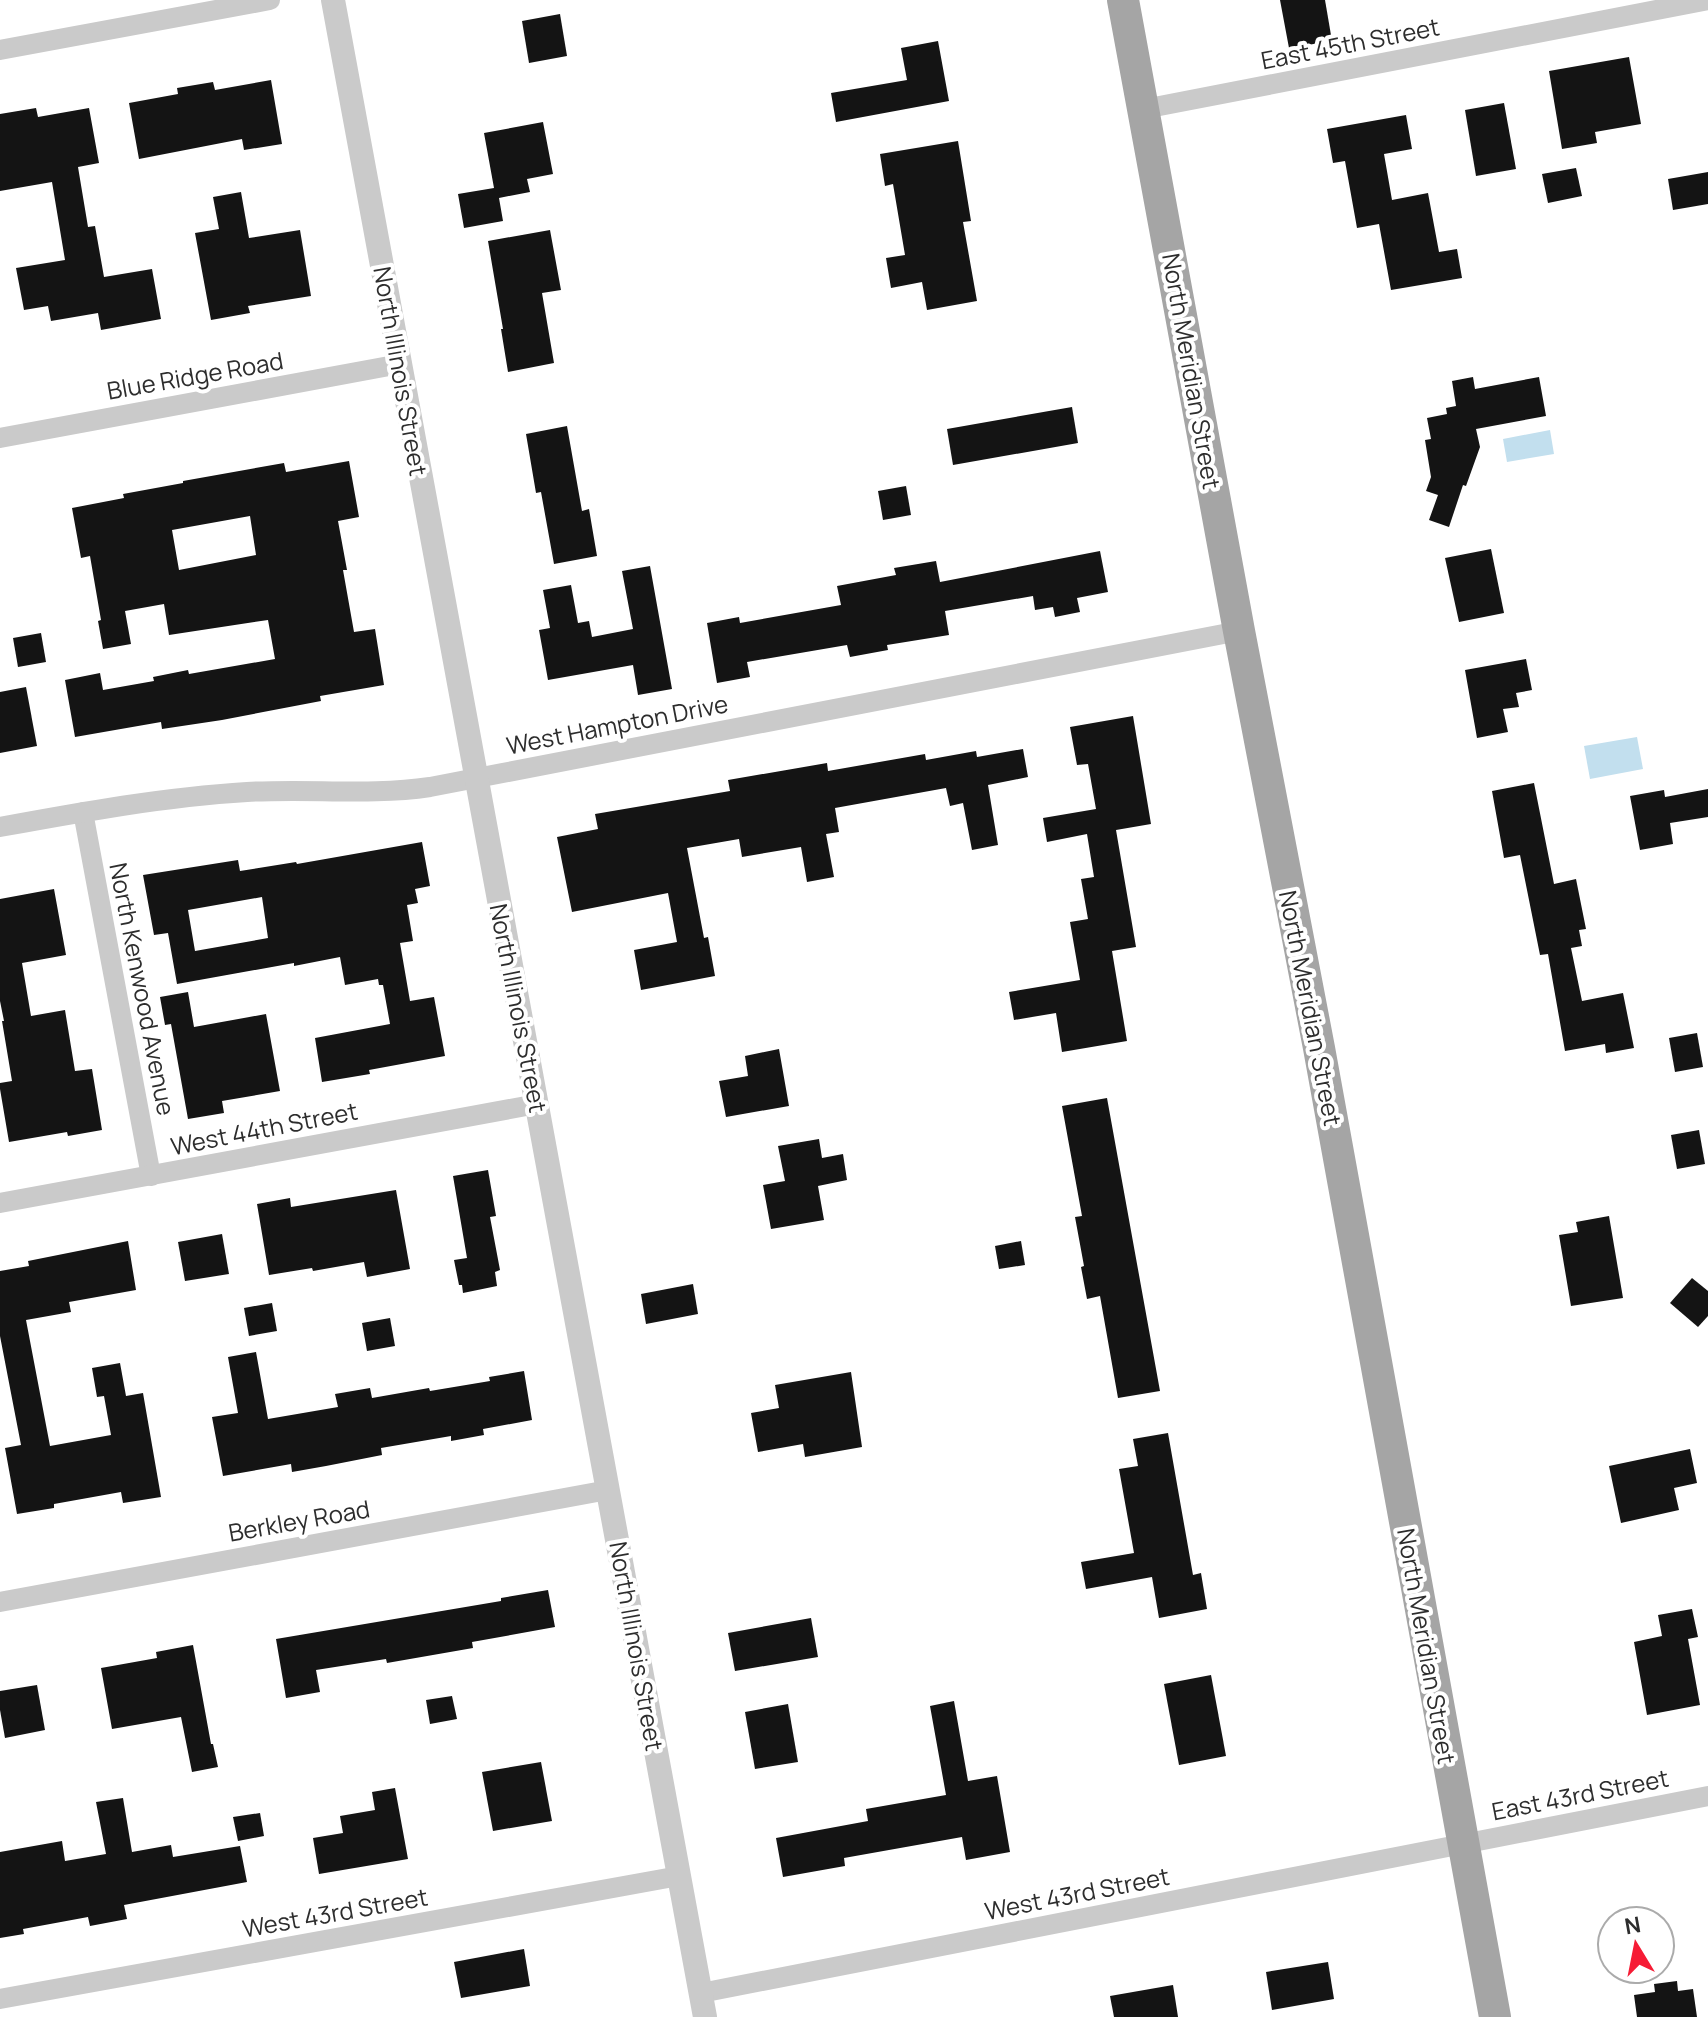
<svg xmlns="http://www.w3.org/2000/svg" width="1708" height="2017" font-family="Manrope,sans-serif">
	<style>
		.water { fill: #c2dfee }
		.building { fill: #141414; fill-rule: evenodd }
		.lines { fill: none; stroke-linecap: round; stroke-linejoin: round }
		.minor { stroke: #cacaca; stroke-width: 20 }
		.tertiary { stroke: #cacaca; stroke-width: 24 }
		.primary { stroke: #a5a5a5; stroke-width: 32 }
		.labels { text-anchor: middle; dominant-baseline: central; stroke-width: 8; stroke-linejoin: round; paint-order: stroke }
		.street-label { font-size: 24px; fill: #2d2d2d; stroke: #fff }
	</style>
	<rect width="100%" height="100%" fill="#fff"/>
	<!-- water -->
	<g class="water">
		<polygon points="1550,430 1554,454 1507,462 1503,439"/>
		<polygon points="1637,737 1643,769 1590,779 1584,746"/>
	</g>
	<!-- building -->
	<g class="building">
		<polygon points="1280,0 1325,0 1332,41 1289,48"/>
		<polygon points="560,14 567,56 529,63 522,21"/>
		<polygon points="938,41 949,101 836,122 831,93 907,80 901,48"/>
		<polygon points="1629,57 1641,124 1595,132 1597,143 1562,149 1549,71"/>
		<polygon points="271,80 282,144 244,150 242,139 139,159 129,103 178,94 177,88 213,82 215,90"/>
		<polygon points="1504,103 1516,169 1476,176 1465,110"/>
		<polygon points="36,108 38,117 89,108 99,163 78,167 88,227 95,226 104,277 152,269 161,319 101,330 98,313 51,321 48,306 24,310 16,268 65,260 52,182 0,191 0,114"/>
		<polygon points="1406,115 1412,149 1384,154 1392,200 1428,193 1439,252 1457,249 1462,278 1391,290 1379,224 1357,228 1345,161 1333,163 1327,129"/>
		<polygon points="543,122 553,174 527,179 530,192 499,198 503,221 464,228 458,194 494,188 484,133"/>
		<polygon points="958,141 971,221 963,222 977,301 927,310 922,282 891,288 886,258 905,255 893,184 885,186 880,154"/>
		<polygon points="1576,168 1582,196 1548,203 1542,174"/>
		<polygon points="1708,172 1708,204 1673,210 1668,179"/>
		<polygon points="241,192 249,238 300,230 311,296 248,306 250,313 211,320 195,233 219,229 213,197"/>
		<polygon points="550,230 561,290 542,293 554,363 508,372 501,329 503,329 488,241"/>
		<polygon points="1473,377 1475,389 1539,377 1546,416 1476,429 1480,447 1466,486 1463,485 1449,527 1429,520 1438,495 1426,491 1431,477 1425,440 1431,439 1427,418 1447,414 1446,408 1456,406 1452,381"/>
		<polygon points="1072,407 1078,443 953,465 947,429"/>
		<polygon points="567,426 582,511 589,509 597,556 554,564 541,492 536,493 526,434"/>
		<path d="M 349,461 L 359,517 L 338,521 L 347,570 L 343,570 L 354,632 L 375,629 L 384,685 L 320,696 L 321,701 L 222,720 L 162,729 L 161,722 L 75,737 L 65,680 L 100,673 L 103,690 L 154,681 L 153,677 L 188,670 L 189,674 L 275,659 L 268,620 L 169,635 L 164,604 L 125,611 L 131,644 L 103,649 L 98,621 L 101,620 L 90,556 L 81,558 L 72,508 L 124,498 L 123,494 L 183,483 L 183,481 L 284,463 L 286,472 ZM 250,516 L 256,555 L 179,570 L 172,530 Z"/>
		<polygon points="906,486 911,515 883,520 878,491"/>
		<polygon points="1491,549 1504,613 1459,622 1445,558"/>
		<polygon points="1100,551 1108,592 1077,598 1080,612 1055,617 1053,607 1035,610 1033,596 945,611 949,635 887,645 888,650 850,657 847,645 747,662 750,677 717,683 707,623 739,617 740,623 841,605 837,586 896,575 894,568 936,561 940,582"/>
		<polygon points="650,566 672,689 638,695 633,665 548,680 539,630 550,628 543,590 571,585 578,623 589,621 592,637 633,629 622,571"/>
		<polygon points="41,633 46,662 18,667 13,638"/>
		<polygon points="1526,659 1532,690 1516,693 1519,707 1503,709 1508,732 1477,738 1465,670"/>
		<polygon points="26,687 37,746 0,753 0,692"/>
		<polygon points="1133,716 1151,824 1116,830 1136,947 1112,951 1127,1041 1062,1052 1056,1013 1014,1020 1009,992 1080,980 1070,922 1088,919 1081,879 1094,877 1087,834 1047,842 1043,818 1096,809 1088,764 1077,765 1070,727"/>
		<polygon points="1023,749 1028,777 988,785 998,845 972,850 963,803 950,806 946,788 835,808 839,832 826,834 834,877 807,882 801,847 742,857 739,839 687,848 704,938 708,937 715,976 641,990 634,950 677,942 668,893 572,912 557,837 598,829 595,814 730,791 728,780 827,763 828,771 925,754 926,760 976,751 977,757"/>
		<polygon points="1534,783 1554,884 1576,879 1586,929 1579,930 1582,946 1571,948 1582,1001 1623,993 1634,1048 1606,1053 1605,1044 1565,1051 1548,954 1540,955 1520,855 1504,858 1492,791"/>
		<polygon points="1708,789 1708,817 1670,823 1673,844 1640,850 1630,796 1664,790 1665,797"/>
		<path d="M 422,842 L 430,886 L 415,889 L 418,903 L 407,905 L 413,941 L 400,943 L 410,1001 L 434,997 L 445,1056 L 369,1070 L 370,1074 L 322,1082 L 315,1038 L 390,1024 L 383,985 L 379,985 L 378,979 L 345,985 L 340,957 L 294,966 L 294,963 L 177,984 L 168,933 L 154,935 L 143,875 L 238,860 L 240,871 L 296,862 L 297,864 ZM 262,897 L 268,938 L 195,951 L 188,910 Z"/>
		<polygon points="54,889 66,955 22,963 31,1016 65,1010 75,1071 92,1069 102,1130 68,1136 67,1132 9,1142 0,1089 0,1083 12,1081 2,1021 4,1021 0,1001 0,899"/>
		<polygon points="188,992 194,1027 266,1014 280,1091 222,1101 224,1113 188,1119 171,1024 165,1025 160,997"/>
		<polygon points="1697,1033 1703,1067 1675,1072 1669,1038"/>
		<polygon points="779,1049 789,1106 726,1117 719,1081 748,1076 745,1056"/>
		<polygon points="1107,1098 1160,1391 1118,1398 1100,1296 1087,1299 1081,1267 1084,1266 1075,1217 1082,1216 1062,1106"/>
		<polygon points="1699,1130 1705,1164 1677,1169 1671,1135"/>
		<polygon points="819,1139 822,1158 843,1154 847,1180 818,1186 824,1220 771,1229 763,1185 785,1181 778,1146"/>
		<polygon points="488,1170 496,1216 490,1217 500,1270 495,1272 497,1286 463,1293 462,1285 459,1285 454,1260 467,1258 453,1176"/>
		<polygon points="396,1190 410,1269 367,1277 364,1262 313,1271 312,1268 269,1275 257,1204 290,1198 291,1207"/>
		<polygon points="1609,1216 1623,1298 1571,1306 1559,1235 1578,1232 1576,1222"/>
		<polygon points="222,1234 229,1274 185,1281 178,1242"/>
		<polygon points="128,1241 136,1290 69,1302 71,1312 26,1320 50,1446 111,1435 104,1396 97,1397 92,1368 120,1363 126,1396 143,1393 161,1497 123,1503 121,1492 54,1504 54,1508 17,1514 5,1448 21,1445 0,1336 0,1271 29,1266 28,1261"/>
		<polygon points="1021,1241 1025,1265 999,1269 995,1246"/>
		<polygon points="1692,1278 1708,1291 1708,1316 1698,1327 1670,1303"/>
		<polygon points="693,1284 698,1314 646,1324 641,1294"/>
		<polygon points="272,1303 277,1331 249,1336 244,1308"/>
		<polygon points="390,1318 395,1346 367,1351 362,1323"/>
		<polygon points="256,1352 268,1419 338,1407 335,1394 370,1388 372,1398 429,1388 430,1391 490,1381 489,1377 524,1371 532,1420 483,1429 484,1435 451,1441 451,1436 381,1448 382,1455 326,1466 292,1472 291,1464 223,1476 212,1417 238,1413 228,1357"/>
		<polygon points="851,1372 862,1447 805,1457 803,1444 758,1452 751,1413 779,1408 775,1385"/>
		<polygon points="1168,1433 1193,1575 1201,1573 1207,1609 1159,1618 1152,1577 1086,1589 1081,1562 1134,1553 1119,1469 1138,1466 1133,1439"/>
		<polygon points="1690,1449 1697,1483 1674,1488 1679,1510 1621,1523 1609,1466"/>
		<polygon points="548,1590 555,1627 472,1642 473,1648 387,1663 386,1659 316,1670 320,1692 286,1698 276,1639 501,1601 501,1598"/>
		<polygon points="1692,1609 1698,1637 1688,1639 1700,1705 1647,1715 1634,1642 1662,1636 1658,1615"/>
		<polygon points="811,1618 818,1657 735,1671 728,1633"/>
		<polygon points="193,1645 211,1744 213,1744 218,1767 192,1772 181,1717 112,1729 101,1668 157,1658 156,1652"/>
		<polygon points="1211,1675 1226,1756 1179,1765 1164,1684"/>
		<polygon points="37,1685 45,1730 5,1738 0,1710 0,1691"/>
		<polygon points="452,1696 457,1719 430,1724 426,1700"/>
		<polygon points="954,1701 968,1781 997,1776 1010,1852 966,1860 962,1837 844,1858 845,1866 783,1877 776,1838 868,1821 866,1809 946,1795 930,1706"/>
		<polygon points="788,1704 798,1762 755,1769 745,1712"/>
		<polygon points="541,1762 552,1821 493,1831 482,1772"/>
		<polygon points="395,1788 408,1859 319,1874 313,1838 343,1833 340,1816 375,1810 372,1792"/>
		<polygon points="123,1798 132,1852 171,1845 173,1857 240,1846 247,1882 124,1905 127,1919 90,1926 88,1917 23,1929 24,1934 0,1938 0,1852 62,1841 65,1861 106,1854 96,1802"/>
		<polygon points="260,1813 264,1836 238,1841 233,1817"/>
		<polygon points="524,1949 530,1986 461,1998 454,1962"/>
		<polygon points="1328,1962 1334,1999 1272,2010 1266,1972"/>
		<polygon points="1677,1981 1678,1991 1693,1989 1697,2017 1637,2017 1634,1995 1655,1992 1654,1984"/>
		<polygon points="1173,1985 1178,2017 1114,2017 1110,1996"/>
	</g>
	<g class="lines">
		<!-- minor -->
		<g class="minor">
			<polyline points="0,50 270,0"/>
			<polyline points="1144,109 1708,0"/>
			<polyline points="0,438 400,364"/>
			<polyline points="83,812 151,1176"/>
			<path d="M 0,827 C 82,812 164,797 247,792 C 308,788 369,796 430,787 L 1239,631"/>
			<polyline points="0,1203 537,1104"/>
			<polyline points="0,1602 608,1490"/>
			<polyline points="701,1993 1708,1796"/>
			<polyline points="0,1999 679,1876"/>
		</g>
		<!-- tertiary -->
		<polyline class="tertiary" points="333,0 705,2017"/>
		<!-- primary -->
		<polyline class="primary" points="1123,0 1239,631 1319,1048 1495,2017"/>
	</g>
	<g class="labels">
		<!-- street labels -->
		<g class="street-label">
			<text transform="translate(1350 43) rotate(-11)">East 45th Street</text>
			<text transform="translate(401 371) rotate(80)">North Illinois Street</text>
			<text transform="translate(1192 371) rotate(80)">North Meridian Street</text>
			<text transform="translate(195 375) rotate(-10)">Blue Ridge Road</text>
			<text transform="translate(617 724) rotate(-11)">West Hampton Drive</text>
			<text transform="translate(143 989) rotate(79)">North Kenwood Avenue</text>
			<text transform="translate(519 1008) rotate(79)">North Illinois Street</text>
			<text transform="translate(1311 1008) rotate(79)">North Meridian Street</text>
			<text transform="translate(264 1128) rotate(-11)">West 44th Street</text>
			<text transform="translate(299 1520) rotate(-10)">Berkley Road</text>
			<text transform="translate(637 1646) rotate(80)">North Illinois Street</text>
			<text transform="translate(1427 1646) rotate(80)">North Meridian Street</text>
			<text transform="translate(1580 1794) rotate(-11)">East 43rd Street</text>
			<text transform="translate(1077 1893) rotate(-11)">West 43rd Street</text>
			<text transform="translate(335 1912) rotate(-10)">West 43rd Street</text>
		</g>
	</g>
	<!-- north arrow -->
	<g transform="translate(1636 1945) rotate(350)"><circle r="38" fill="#ffffff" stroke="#ababab" stroke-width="2"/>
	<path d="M0-6L14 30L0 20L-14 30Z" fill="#f61c35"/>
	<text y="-12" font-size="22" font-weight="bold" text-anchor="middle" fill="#2d2d2d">N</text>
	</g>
</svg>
